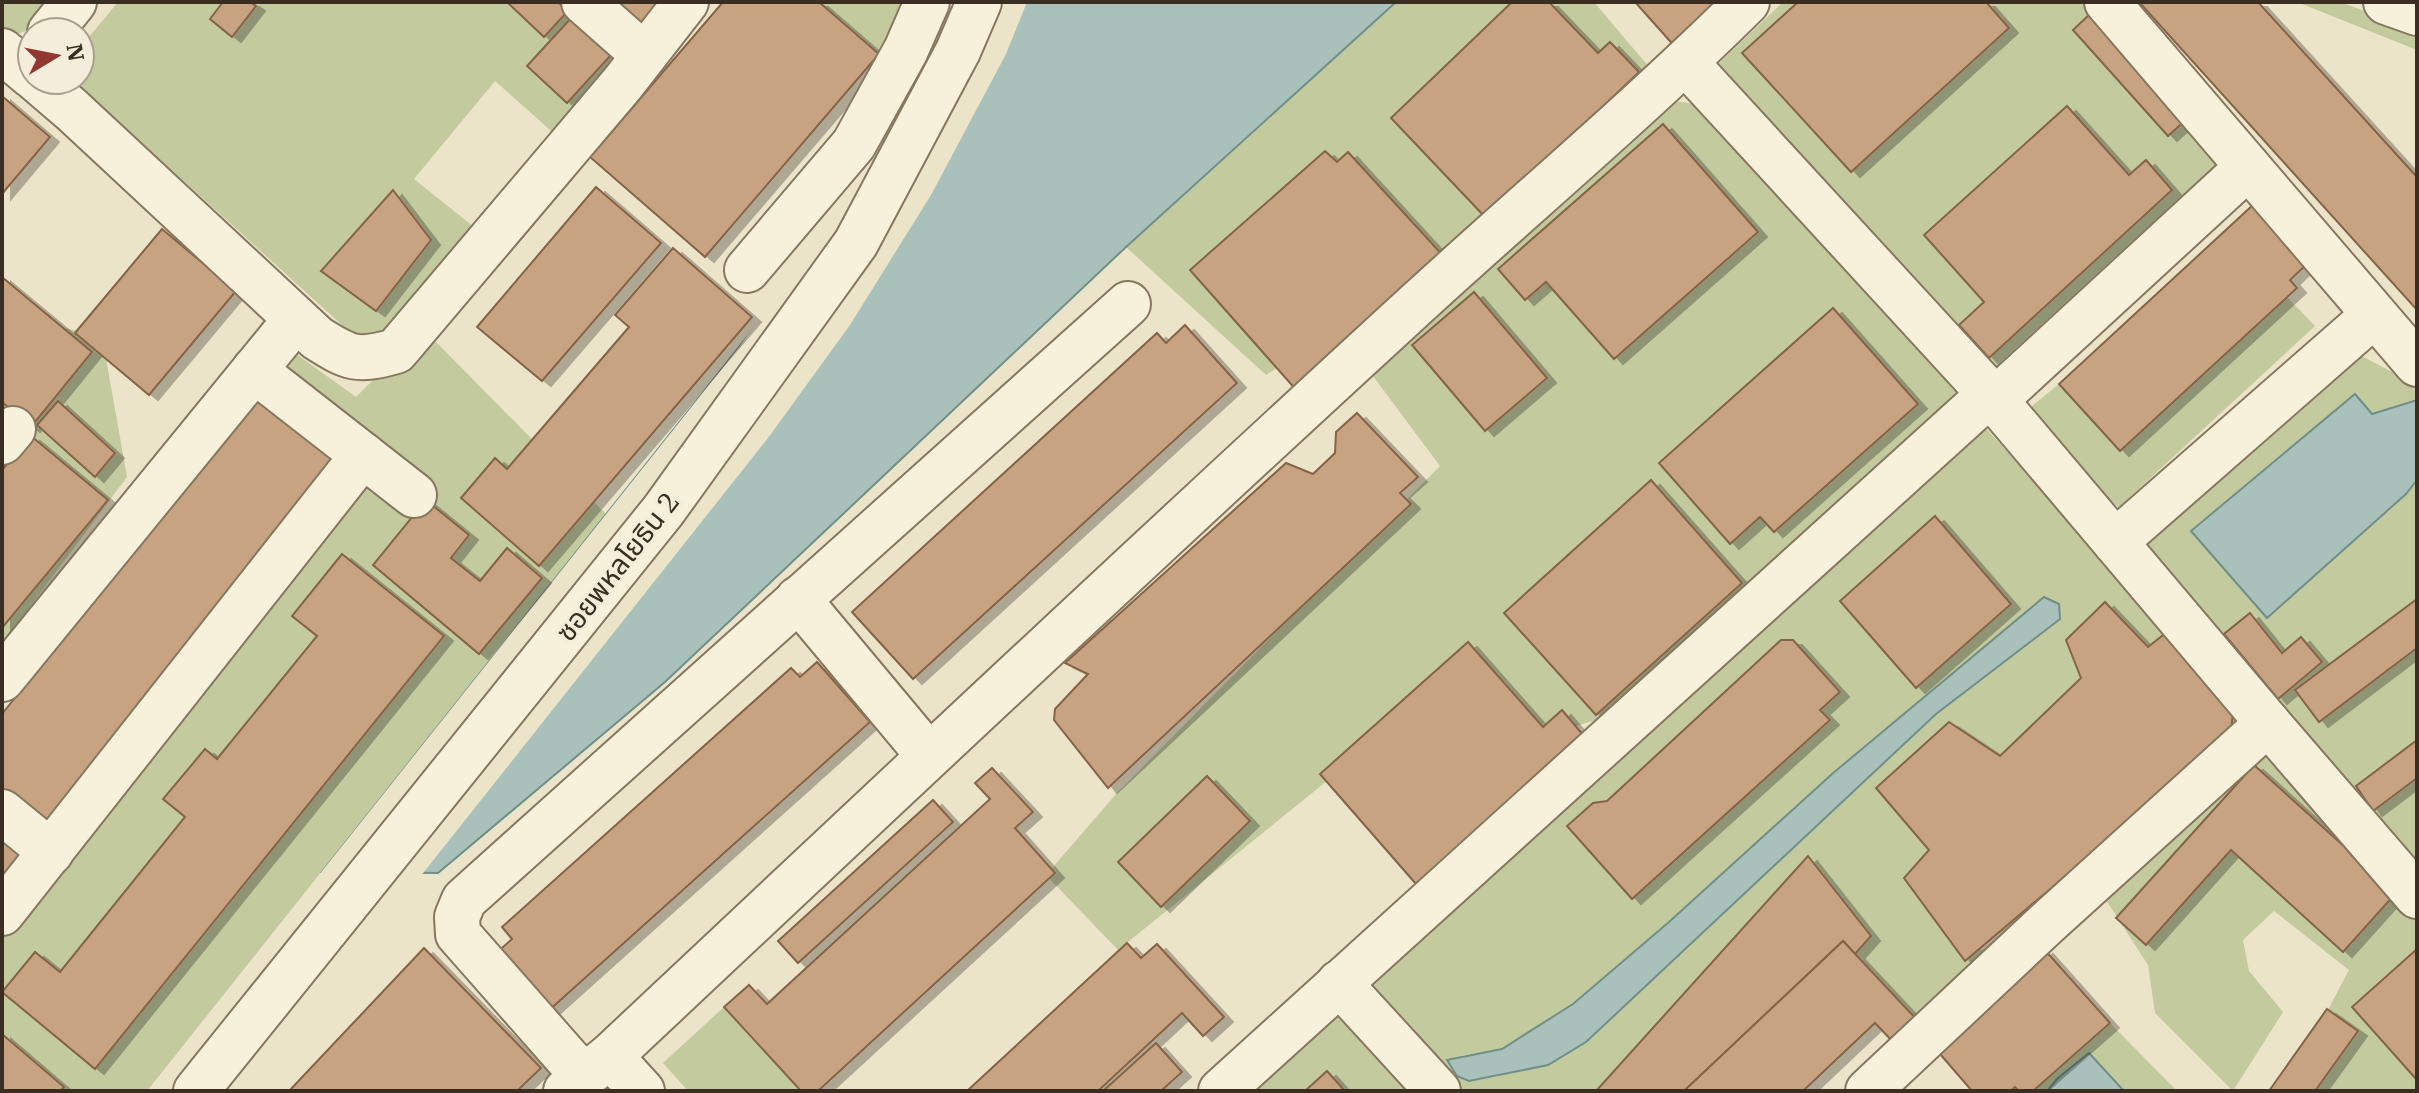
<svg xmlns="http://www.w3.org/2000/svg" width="2419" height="1093" font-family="'IBM Plex Serif','Noto Sans Thai',serif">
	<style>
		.green { fill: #c2ca9e; fill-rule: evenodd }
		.water { fill: #aac1bb; stroke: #708f89; stroke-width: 2 }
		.pier { fill: #ece4c9 }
		.building { fill: #c7a382; stroke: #856346; stroke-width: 2; filter: url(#shadow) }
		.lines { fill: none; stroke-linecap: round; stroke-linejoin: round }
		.minor-casing { stroke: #87775f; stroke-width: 48 }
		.minor { stroke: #f7f1dc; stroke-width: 44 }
		.labels { text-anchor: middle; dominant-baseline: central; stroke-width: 7; stroke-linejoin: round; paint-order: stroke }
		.street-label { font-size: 28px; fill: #392e21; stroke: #f4edd9 }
	</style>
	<defs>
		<filter id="shadow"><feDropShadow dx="9" dy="5" stdDeviation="0" flood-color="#0004"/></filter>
	</defs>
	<rect width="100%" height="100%" fill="#ece4c9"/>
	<!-- green -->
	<g class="green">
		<polygon points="2,2 60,2 39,27 13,35 2,25"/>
		<polygon points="118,2 553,2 622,61 559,138 495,81 414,179 479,231 381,339 354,336 73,80 80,80 80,48"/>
		<polygon points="797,2 911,2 881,73 786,15"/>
		<polygon points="1396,2 1594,2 1649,67 1462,247 1266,375 1126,247"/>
		<polygon points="1783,2 2091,2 2217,164 1992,372 1717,65"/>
		<polygon points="2297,2 2340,2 2417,30 2417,50"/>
		<polygon points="1675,101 1701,105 1960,374 1958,404 1606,717 1540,737 1380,738 1118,950 1046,875 1117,793 1440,466 1373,376"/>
		<polygon points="2287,297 2315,326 2119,507 2094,492 2021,415 2059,384 2120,451"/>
		<polygon points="2,315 102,336 127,477 2,644"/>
		<polygon points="435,341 606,514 147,1091 2,1091 2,925 271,363 285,346 356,397 397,356"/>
		<polygon points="2356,353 2417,385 2417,865 2138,545"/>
		<path d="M 1980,422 L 2152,609 L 2166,640 L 1921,874 L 1986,955 L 1915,1036 L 1845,960 L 1705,1091 L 1457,1091 L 1369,988 L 1441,912 ZM 2044,597 L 2058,604 L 1986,676 L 1936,714 L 1586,1042 L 1496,1077 L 1469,1081 L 1457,1076 L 1460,1056 L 1502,1049 L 1573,1004 L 1669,922 L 1832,774 Z"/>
		<polygon points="2269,743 2417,913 2417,1091 2285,1091 2349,970 2274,911 2243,940 2249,971 2283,1012 2233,1091 2155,1013 2148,965 2106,900"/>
		<polygon points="724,1007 802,1091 688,1091 663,1063"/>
		<polygon points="1338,1013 1411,1091 1237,1091"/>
		<polygon points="2110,1023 2177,1091 2124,1091 2089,1053 2058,1078 2047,1091 2033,1091"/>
	</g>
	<!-- water -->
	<g class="water">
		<polygon points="938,2 1396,2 1126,247 665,682 438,873 322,872 832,230"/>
		<polygon points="2355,394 2372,414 2417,400 2417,480 2406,494 2267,618 2191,531"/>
		<polygon points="2044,597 2059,604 2060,619 1936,714 1586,1042 1548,1065 1469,1081 1457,1076 1447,1060 1502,1049 1573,1004 1669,922 1832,774"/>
		<polygon points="2089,1053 2124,1091 2047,1091 2058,1078"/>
	</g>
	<!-- pier -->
	<polygon class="pier" points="938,2 1027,2 1006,54 931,195 850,325 768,438 420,877 319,875 740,346 770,302 829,228"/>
	<!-- building -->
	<g class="building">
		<polygon points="223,2 250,2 256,6 232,37 210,19"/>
		<polygon points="507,2 558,2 568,11 544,37"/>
		<polygon points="607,2 675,2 645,36"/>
		<polygon points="723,2 819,2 879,54 705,257 590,157"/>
		<polygon points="1512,2 1549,2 1598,53 1610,42 1639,72 1486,218 1391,118"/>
		<polygon points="1635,2 1728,2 1677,49"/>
		<polygon points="1798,2 1986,2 2009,28 1851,172 1742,53"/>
		<polygon points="2139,2 2258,2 2417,177 2417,310"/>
		<polygon points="2092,12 2188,118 2168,136 2073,30"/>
		<polygon points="572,17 612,54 567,103 527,66"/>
		<polygon points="2,96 50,137 2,194"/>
		<polygon points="2067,106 2129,175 2146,160 2172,190 1989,358 1959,325 1984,302 1924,235"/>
		<polygon points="1663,124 1758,232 1614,359 1546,282 1525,300 1498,269"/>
		<polygon points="1325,151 1337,162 1348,152 1447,260 1298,392 1190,270"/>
		<polygon points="596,187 661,243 542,381 477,327"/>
		<polygon points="393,190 431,240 376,311 321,271"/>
		<polygon points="2254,204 2308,263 2290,280 2297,288 2120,451 2059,384"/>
		<polygon points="162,229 236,291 149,395 75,333"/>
		<polygon points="673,248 752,317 539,566 461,498 495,458 507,469 629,327 615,315"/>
		<polygon points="2,277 92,352 31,427 2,402"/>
		<polygon points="1474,292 1547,378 1485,431 1412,345"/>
		<polygon points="1833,308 1918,404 1774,532 1760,517 1730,544 1659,463"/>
		<polygon points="1185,325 1237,383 913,679 852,612 1157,333 1166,343"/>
		<polygon points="258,394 339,459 43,830 2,796 2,714"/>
		<polygon points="58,401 115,453 95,477 37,425"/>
		<polygon points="1357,413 1418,477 1400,493 1411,504 1108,788 1054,720 1055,709 1088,674 1065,663 1286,463 1313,474 1335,453 1336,432"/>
		<polygon points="31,436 108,500 2,628 2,470"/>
		<polygon points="1651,480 1742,583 1596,715 1504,613"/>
		<polygon points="426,500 469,535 451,558 480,581 507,548 542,578 479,654 373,565"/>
		<polygon points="1935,516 2011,604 1916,688 1840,601"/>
		<polygon points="342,554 444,636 95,1069 2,992 35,952 60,972 185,817 163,799 205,749 217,759 317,636 292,616"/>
		<polygon points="2417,599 2417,648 2319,722 2295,690"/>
		<polygon points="2105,602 2148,647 2172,628 2234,706 2230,737 1965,961 1904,878 1929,850 1876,788 1949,722 2000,756 2081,678 2066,640"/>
		<polygon points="2250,613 2282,653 2301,637 2322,662 2278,699 2224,634"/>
		<polygon points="1781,640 1793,640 1840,692 1820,710 1830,720 1632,899 1567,826 1593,803 1607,801"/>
		<polygon points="1468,642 1543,727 1562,710 1584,736 1416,884 1320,774"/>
		<polygon points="817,662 870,722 546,1013 494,955 512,939 502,927 791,668 800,677"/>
		<polygon points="2417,740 2417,778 2373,811 2356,786"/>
		<polygon points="2254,765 2396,893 2343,952 2231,850 2146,945 2116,918"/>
		<polygon points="992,768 1033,812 1015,828 1055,873 818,1091 801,1091 724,1007 749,985 767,1004 990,799 975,783"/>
		<polygon points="1207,776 1250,821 1161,907 1118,862"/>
		<polygon points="933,800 953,822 798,963 778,941"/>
		<polygon points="2,838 23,855 2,881"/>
		<polygon points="1808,856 1871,936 1855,954 1843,941 1684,1091 1596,1091"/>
		<polygon points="1843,941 1919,1022 1895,1044 1875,1023 1803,1091 1684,1091"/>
		<polygon points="1127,943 1141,958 1157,944 1224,1017 1203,1036 1182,1013 1098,1091 967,1091"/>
		<polygon points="424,948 541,1068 517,1091 289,1091"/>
		<polygon points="2044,949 2110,1023 2033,1091 2019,1091 2015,1087 2010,1091 1972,1091 1934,1047"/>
		<polygon points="2417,949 2417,1080 2352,1007"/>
		<polygon points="2327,1009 2358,1031 2315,1091 2269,1091"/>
		<polygon points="2,1034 64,1087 60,1091 2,1091"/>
		<polygon points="1156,1043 1182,1072 1161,1091 1103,1091"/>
		<polygon points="1327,1071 1345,1091 1305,1091"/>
	</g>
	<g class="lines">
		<defs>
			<g id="minor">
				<polyline points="584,2 644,55"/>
				<polyline points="2107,2 2417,364"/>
				<polyline points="2386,2 2417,13"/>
				<polyline points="50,32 74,2"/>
				<polyline points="2,51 32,76"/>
				<polyline points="1686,63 1990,394 2268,723 2417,896"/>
				<path d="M 37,80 L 72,110 L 317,338 C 350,359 357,362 396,351 L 623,83 L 686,2"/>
				<polyline points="747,270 854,144 906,50 927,2"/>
				<polyline points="254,370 414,495"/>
				<polyline points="1995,400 2248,167"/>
				<polyline points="2,442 13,429"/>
				<polyline points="2115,542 2374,315"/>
				<polyline points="798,599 929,756"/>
				<polyline points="2,679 296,319"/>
				<polyline points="2,812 51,852"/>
				<polyline points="2,913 363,455"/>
				<polyline points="1339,983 1438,1091"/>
				<polyline points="610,1056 642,1091"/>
				<polyline points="583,1076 458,934 457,917 464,900 1128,304"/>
				<polyline points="196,1091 663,511 856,243 958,51 979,2"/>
				<path d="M 566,1091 L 610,1056 C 875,807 1140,558 1408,312 C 1521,208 1638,110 1747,2"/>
				<polyline points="1221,1091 1990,394"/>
				<polyline points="1868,1091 2046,924 2268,723"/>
			</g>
		</defs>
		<!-- minor casing -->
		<use href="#minor" class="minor-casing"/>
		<!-- minor -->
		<use href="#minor" class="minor"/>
	</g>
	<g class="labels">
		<!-- street labels -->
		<g class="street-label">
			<text transform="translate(617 566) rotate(-52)">ซอยพหลโยธิน 2</text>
		</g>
	</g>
	<!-- border -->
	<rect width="2419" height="1093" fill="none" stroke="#392e21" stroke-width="8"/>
	<!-- north arrow -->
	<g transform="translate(56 56) rotate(80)"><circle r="38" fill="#f4edd9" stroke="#a9a18f" stroke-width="2"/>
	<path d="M0-6L14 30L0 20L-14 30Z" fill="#933733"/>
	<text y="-12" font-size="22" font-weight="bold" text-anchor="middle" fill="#392e21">N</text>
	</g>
</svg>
